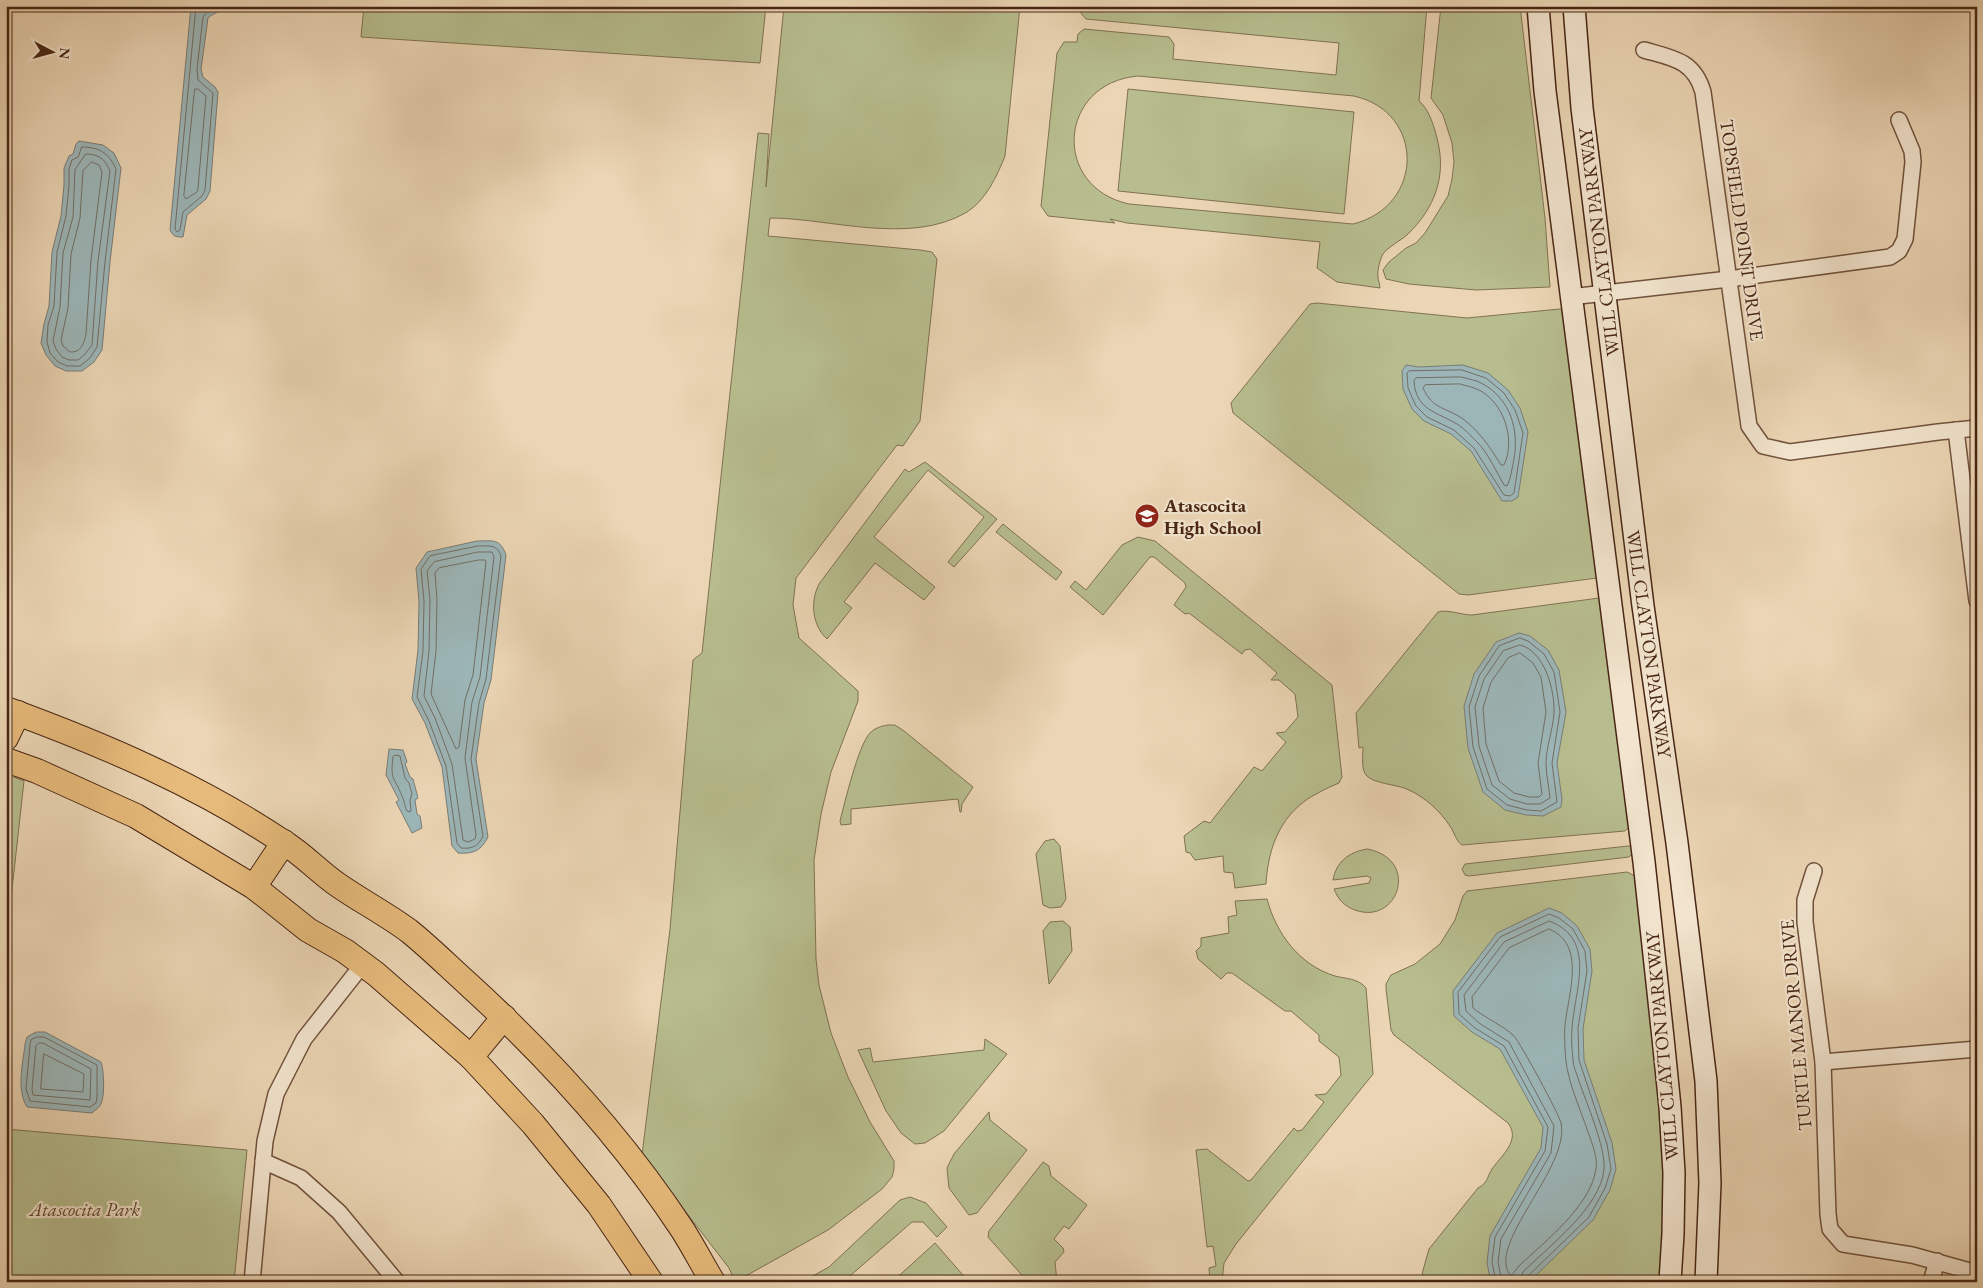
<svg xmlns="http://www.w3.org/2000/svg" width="1983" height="1288" font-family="'EB Garamond',serif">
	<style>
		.green { fill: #b7bd8e; stroke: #807251; fill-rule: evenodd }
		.water { fill: #9cb6b8; stroke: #7a7c76 }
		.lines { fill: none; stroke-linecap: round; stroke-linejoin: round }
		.shore { stroke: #726e66; stroke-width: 1 }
		.minor-casing { stroke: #71523c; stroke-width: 18 }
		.secondary-casing { stroke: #482614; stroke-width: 24 }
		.primary-casing { stroke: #482614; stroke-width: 26 }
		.minor { stroke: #f2e4ce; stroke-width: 15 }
		.secondary { stroke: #f2e4ce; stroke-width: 21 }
		.primary { stroke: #e6ba7a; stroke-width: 24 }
		.labels { text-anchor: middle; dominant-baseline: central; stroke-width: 4.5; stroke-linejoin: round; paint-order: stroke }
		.street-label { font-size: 19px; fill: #482614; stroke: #f2e4ce }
		.poi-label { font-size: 19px; font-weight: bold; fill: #482614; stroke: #f2e4ce; text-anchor: start }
		.park-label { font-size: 19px; font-style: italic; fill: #5e442c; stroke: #f2e4ce }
	</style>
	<rect width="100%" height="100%" fill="#ebd5b4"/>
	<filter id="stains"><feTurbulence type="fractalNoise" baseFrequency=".004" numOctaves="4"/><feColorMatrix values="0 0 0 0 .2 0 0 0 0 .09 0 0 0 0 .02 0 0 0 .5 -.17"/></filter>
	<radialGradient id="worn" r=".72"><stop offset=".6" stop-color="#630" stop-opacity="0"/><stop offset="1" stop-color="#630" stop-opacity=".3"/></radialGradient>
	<!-- green -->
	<g class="green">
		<polygon points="364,6 766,6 760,63 361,37"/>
		<path d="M 784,6 L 1020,6 L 1005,156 C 997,176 986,200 967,212 C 910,246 830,218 770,218 L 768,236 L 920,250 L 932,252 L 937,259 L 920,421 L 903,446 L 897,445 L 796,578 L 793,605 L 799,638 L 858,691 L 858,701 L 831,772 L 821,814 L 814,860 L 816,959 L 819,985 L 831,1033 L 848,1077 L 870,1122 L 894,1161 L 894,1169 L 892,1177 L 882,1189 L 828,1230 L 735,1282 L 729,1268 L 642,1155 L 670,929 L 693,660 L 702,653 L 758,133 L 769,134 L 766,187 Z"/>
		<path d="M 1080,6 L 1427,6 L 1419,101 C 1429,109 1434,126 1437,138 C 1447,176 1435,208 1407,235 C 1400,241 1388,247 1383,254 C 1380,259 1377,271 1378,277 C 1378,280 1380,284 1380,288 L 1337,282 L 1317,268 L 1320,242 L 1127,223 L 1110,219 L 1115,223 L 1048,216 L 1041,206 L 1057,53 L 1064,42 L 1077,42 L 1078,34 L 1084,29 L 1169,37 L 1174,44 L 1173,59 L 1336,75 L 1339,43 L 1086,19 L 1080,12 ZM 1138,76 L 1354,96 C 1425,112 1425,206 1353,224 L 1129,204 C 1051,187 1058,83 1138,76 Z"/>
		<polygon points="1441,6 1520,6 1545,218 1550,287 1476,290 1409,284 1386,279 1383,270 1389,262 1406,248 1416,243 1425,233 1448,196 1452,179 1454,162 1452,143 1443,115 1431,98"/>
		<polygon points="1128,89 1354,112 1344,214 1118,191"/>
		<polygon points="1317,303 1467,318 1560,309 1564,310 1597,578 1468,595 1459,594 1233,413 1231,403 1310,304"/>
		<path d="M 925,462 L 997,519 L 954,567 L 948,562 L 984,517 L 928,470 L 874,537 L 935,587 L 924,600 L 875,563 L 844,602 L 852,608 L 827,639 C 812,625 810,602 819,584 L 905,469 L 909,472 Z"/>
		<polygon points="1003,524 1062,572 1056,580 996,532"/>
		<path d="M 1138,537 L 1155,541 L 1332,685 L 1342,777 L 1339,783 C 1332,786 1325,789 1318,793 C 1282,811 1268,846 1266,884 L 1235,888 L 1233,873 L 1224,872 L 1223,856 L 1195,860 L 1190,853 L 1186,852 L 1184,836 L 1204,821 L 1210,823 L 1254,767 L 1262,771 L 1286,742 L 1276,733 L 1285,732 L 1298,717 L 1295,694 L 1279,680 L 1271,680 L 1277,673 L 1250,649 L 1245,650 L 1242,654 L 1189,613 L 1185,614 L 1174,605 L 1186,587 L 1185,583 L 1154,557 L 1150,557 L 1103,615 L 1070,587 L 1075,581 L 1086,590 L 1122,545 Z"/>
		<path d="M 1599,598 L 1603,602 L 1629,827 L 1625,831 L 1462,845 C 1456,841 1454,832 1450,826 C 1440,811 1426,798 1409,790 C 1397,784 1373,784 1366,775 C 1361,769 1363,755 1363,747 L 1359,748 L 1356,713 L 1438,612 C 1448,609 1461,615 1472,615 Z"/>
		<path d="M 888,725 L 895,725 L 904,731 L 973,787 L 962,804 L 961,812 L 960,812 L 958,799 L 851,809 L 851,824 L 841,825 L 840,821 C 845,802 858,746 870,733 C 875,728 881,726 888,725 Z"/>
		<polygon points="6,774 24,781 6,944"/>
		<polygon points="1054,839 1060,846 1066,899 1061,907 1050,908 1043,905 1036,854 1045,841"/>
		<polygon points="1628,846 1632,846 1634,852 1629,857 1469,876 1465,875 1462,869 1465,864"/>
		<path d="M 1367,849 C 1421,859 1398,926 1355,910 C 1344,906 1338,899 1334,889 L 1369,883 L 1371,878 L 1367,876 L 1333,880 C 1336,862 1349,852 1367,849 Z"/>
		<path d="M 1627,872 L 1637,877 L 1664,1095 L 1664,1216 L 1660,1282 L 1432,1282 L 1422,1274 L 1429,1249 L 1478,1188 C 1488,1183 1487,1177 1492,1169 C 1502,1155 1521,1140 1508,1123 L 1394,1035 L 1391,1030 L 1386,989 L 1386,984 L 1391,975 L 1415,964 L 1440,944 L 1455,920 L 1463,896 L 1467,891 Z"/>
		<path d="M 1267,899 C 1276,933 1299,965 1335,976 C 1346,979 1358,978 1366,988 L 1373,1074 L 1236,1244 L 1224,1263 L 1222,1282 L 1210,1282 L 1209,1268 L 1216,1266 L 1213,1246 L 1207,1247 L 1196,1150 L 1207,1149 L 1248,1181 L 1251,1180 L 1294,1128 L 1297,1131 L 1302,1130 L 1324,1102 L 1315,1095 L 1326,1094 L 1341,1075 L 1339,1057 L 1319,1041 L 1319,1035 L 1291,1011 L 1285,1011 L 1232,973 L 1227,973 L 1221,979 L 1198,959 L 1196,951 L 1201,946 L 1201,938 L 1229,933 L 1228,917 L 1237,915 L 1235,901 Z"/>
		<polygon points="1063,921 1070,927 1072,951 1049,984 1043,931 1050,922"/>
		<polygon points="985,1039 1007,1054 944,1131 925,1143 915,1144 901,1133 886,1111 858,1050 870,1048 873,1062 984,1050"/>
		<polygon points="989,1112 990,1120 1027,1150 977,1213 969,1215 949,1188 947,1168 954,1154"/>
		<polygon points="6,1129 247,1150 234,1282 6,1282"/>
		<polygon points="1043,1162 1049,1166 1051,1176 1087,1205 1069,1229 1064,1226 1054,1239 1063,1248 1064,1252 1055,1262 1057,1282 1028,1282 988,1237 989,1231"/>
		<polygon points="910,1197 926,1203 947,1227 937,1237 923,1222 912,1222 843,1282 802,1282 829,1267 900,1200"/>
		<polygon points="935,1243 969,1282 892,1282"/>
	</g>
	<!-- water -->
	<g class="water">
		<path d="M 191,6 L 226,6 C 221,12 213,13 208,18 L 201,69 L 203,77 L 215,87 L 218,92 L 210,191 L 206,199 L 187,215 L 183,237 C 177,237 173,237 170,230 Z"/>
		<polygon points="79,141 103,145 114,153 121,168 110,262 102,350 94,362 82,371 66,371 55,366 46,355 41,343 44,324 49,306 52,252 61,216 64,185 64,168 69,156 73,154 76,144"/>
		<polygon points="1406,365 1419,367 1463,365 1488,373 1508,390 1520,408 1528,432 1518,497 1512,501 1502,501 1471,451 1451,434 1424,421 1412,409 1403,389 1402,371"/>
		<path d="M 477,541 C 493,541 500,538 506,555 L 491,680 L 484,703 L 476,759 L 488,837 C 481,851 473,854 458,853 L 452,846 L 442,767 L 425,723 L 412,699 L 418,650 L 419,601 L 416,568 L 427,552 Z"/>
		<polygon points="1519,633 1530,636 1548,650 1559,670 1566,712 1557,763 1562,799 1561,807 1543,816 1526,815 1505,810 1483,792 1468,748 1464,706 1474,674 1496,642"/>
		<polygon points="389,749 403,750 407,762 405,764 410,777 413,779 418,798 415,800 417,814 420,816 422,828 412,833 396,802 399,800 386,775"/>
		<polygon points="1549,908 1562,913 1577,926 1590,949 1592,971 1583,1029 1584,1060 1612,1143 1616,1169 1610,1190 1593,1220 1529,1282 1491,1282 1487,1263 1490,1236 1541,1148 1543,1127 1500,1049 1472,1032 1454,1016 1453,991 1497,933"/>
		<path d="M 36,1032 L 45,1032 L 101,1062 C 104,1070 105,1096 101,1104 C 99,1108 95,1110 92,1113 L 27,1107 C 16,1089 23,1064 25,1044 L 27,1037 Z"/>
	</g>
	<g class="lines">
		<!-- shore -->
		<g class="shore">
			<polyline points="196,6 175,229 177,232 180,230 183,212 202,196 205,190 213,93 198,80 197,69 203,17 209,10 218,6"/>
			<polygon points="195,89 198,89 206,96 198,188 197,192 186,199 184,196"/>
			<path d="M 82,147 C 99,147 109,153 116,169 L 105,262 L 97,347 L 90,358 L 80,366 L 67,366 L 58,362 L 50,353 L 47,342 L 48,325 L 54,306 L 57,252 L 66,216 L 69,185 L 69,169 L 72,160 L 78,157 Z"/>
			<path d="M 86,154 C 99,154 105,159 110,171 L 98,261 L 92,345 L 85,354 L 78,360 L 69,360 L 62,357 L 56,349 L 53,341 L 60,307 L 63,253 L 73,217 L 75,170 Z"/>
			<path d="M 92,162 L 99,165 L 102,172 L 91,260 L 86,334 C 84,343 81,353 70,352 L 63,346 L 61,340 L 68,308 L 71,254 L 80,218 L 83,171 Z"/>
			<polygon points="1462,370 1486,378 1504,393 1515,410 1523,433 1514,493 1510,496 1504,495 1474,448 1454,430 1427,417 1416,406 1408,388 1407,373 1409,371"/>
			<path d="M 1461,377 C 1468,379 1477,380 1483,384 C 1511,400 1519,430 1514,459 C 1512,468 1511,478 1507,486 L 1504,485 C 1496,471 1488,453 1477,442 C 1471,436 1464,428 1457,424 C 1437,412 1415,410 1414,380 L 1416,378 Z"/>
			<path d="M 1460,384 C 1466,386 1473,387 1479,390 C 1504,403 1516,440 1504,465 L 1501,465 C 1490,447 1479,431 1463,419 C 1446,407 1433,410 1423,388 L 1425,385 Z"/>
			<path d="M 478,546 C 489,546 497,544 501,556 L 486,679 L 479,703 L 471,759 L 483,836 C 478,847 471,849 461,848 L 457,843 L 446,766 L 429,721 L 417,697 L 423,651 L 424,601 L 421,569 L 430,556 Z"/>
			<polygon points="478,552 492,552 494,557 480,677 472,702 465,758 476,835 475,839 468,842 463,840 452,764 435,718 424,696 429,651 430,600 427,571 434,562"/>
			<polygon points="479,560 485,560 486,562 473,675 465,700 459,747 456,749 431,694 436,651 437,600 435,573 439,568"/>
			<polygon points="1520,638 1528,641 1544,654 1554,672 1560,712 1552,763 1557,802 1541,811 1527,810 1507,805 1487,789 1473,747 1469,707 1479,676 1499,646"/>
			<path d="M 1520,645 C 1545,651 1555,691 1554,713 C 1553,730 1546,747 1546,763 C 1546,775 1549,787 1550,798 L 1540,804 L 1527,804 L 1510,799 L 1492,785 L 1479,746 L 1475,707 L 1484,679 L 1503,651 Z"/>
			<polygon points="1520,653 1533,663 1541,677 1546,712 1538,763 1542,794 1539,797 1529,797 1514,793 1499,781 1486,744 1483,708 1491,682 1508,658"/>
			<path d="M 395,755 L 400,756 L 405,778 L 409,783 L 412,794 L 410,800 L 411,810 L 410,812 L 407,811 C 404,806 405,801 402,796 C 394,776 390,781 393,757 Z"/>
			<path d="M 1549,929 C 1587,944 1568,995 1565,1025 C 1564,1033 1565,1041 1565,1048 C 1565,1077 1579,1105 1588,1132 C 1592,1143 1598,1158 1596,1169 C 1590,1207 1545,1241 1519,1266 L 1511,1276 C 1484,1246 1571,1167 1561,1123 C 1559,1114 1521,1044 1514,1036 C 1504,1026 1485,1018 1473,1008 L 1472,997 L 1509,948 Z"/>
			<polygon points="37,1037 44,1037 97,1065 97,1097 96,1103 90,1107 30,1101 26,1089 30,1045 31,1040"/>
			<polygon points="39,1043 43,1043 91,1069 90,1100 33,1095 32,1089 36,1046"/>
			<polygon points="44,1054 84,1074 83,1092 41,1089"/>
			<polyline points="1496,1282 1492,1262 1495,1237 1545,1151 1548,1127 1504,1046 1475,1028 1459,1014 1458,992 1500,937 1549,914 1559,918 1573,929 1585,951 1587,971 1578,1028 1579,1060 1607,1144 1611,1169 1605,1188 1589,1217 1528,1276 1526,1282"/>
			<path d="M 1502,1282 L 1498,1262 L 1501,1239 L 1551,1153 L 1554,1126 L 1509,1042 L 1479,1023 L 1466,1011 L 1464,995 L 1504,942 L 1549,921 C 1598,939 1574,991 1572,1029 C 1571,1039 1572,1049 1573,1059 C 1573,1067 1577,1074 1579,1081 C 1586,1102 1606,1148 1604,1169 C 1601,1207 1549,1246 1523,1272 L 1520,1282"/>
		</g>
		<defs>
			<g id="minor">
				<path d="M 1644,50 C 1672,58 1694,60 1703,92 L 1749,426 L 1763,446 L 1790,452 L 1938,432 L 1977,428"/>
				<polyline points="1570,297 1729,279 1890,257 1899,251 1905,239 1913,162 1912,151 1899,120"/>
				<polyline points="1956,430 1977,601"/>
				<polyline points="1814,871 1805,900 1805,922 1823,1062 1828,1214 1830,1229 1843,1244 1912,1255 1977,1273"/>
				<polyline points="1823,1062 1977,1049"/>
				<polyline points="263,1161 301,1178 339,1212 397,1282"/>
				<polyline points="252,1282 265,1141 276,1094 304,1039 363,964"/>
				<polyline points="1931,1282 1937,1261"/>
			</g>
			<g id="secondary">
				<polyline points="1538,6 1545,91 1644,862 1663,1038 1670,1107 1674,1173 1673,1234 1670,1282"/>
				<polyline points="1574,6 1582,108 1643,606 1677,843 1706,1081 1710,1183 1706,1282"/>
			</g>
			<g id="primary">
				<path d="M 6,709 C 102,744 198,785 283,842 C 303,854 319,872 338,885 C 361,901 386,914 409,931 C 429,947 448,966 468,984 C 548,1057 622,1138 682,1229 C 693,1246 702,1264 713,1282"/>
				<polyline points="6,738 18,713"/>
				<polyline points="6,760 37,771 136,816 254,887 308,930 345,951 376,974 471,1057 533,1124 599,1205 651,1282"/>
				<polyline points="254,887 284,842"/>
				<polyline points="471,1057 504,1017"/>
			</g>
		</defs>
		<!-- minor casing -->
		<use href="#minor" class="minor-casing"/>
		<!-- secondary casing -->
		<use href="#secondary" class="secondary-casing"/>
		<!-- primary casing -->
		<use href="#primary" class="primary-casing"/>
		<!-- minor -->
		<use href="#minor" class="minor"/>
		<!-- secondary -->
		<use href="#secondary" class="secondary"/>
		<!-- primary -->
		<use href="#primary" class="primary"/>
	</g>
	<!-- icons -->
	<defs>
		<symbol id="school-disc" viewBox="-11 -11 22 22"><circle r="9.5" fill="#8f2418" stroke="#f2e4ce"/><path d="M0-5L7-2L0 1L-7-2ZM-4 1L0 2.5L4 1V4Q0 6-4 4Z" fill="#fff"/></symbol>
	</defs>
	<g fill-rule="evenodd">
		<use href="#school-disc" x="1133" y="502" width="28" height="28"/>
	</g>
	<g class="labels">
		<!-- street labels -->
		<g class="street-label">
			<text transform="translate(1742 230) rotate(82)">TOPSFIELD POINT DRIVE</text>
			<text transform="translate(1599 242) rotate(-97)">WILL CLAYTON PARKWAY</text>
			<text transform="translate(1649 644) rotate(82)">WILL CLAYTON PARKWAY</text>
			<text transform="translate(1796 1025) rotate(-95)">TURTLE MANOR DRIVE</text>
			<text transform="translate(1662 1046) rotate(-95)">WILL CLAYTON PARKWAY</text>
		</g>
		<!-- poi labels -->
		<g class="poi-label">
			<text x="1164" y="505">Atascocita<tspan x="1164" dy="22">High School</tspan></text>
		</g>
		<!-- park labels -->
		<g class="park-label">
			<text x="85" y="1209">Atascocita Park</text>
		</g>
	</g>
	<!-- margin -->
	<rect width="1983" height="1288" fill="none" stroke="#ebd5b4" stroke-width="25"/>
	<rect x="8" y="8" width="1968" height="1273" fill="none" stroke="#482614" stroke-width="2.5"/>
	<rect x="12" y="12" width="1958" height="1263" fill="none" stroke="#482614"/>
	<!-- north arrow -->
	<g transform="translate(52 52) rotate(96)" stroke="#f2e4ce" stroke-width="4" paint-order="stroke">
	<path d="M0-4L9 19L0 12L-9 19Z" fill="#482614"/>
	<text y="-8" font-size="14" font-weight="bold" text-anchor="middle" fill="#482614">N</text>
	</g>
	<rect width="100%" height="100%" filter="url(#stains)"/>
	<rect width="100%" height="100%" fill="url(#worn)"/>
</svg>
